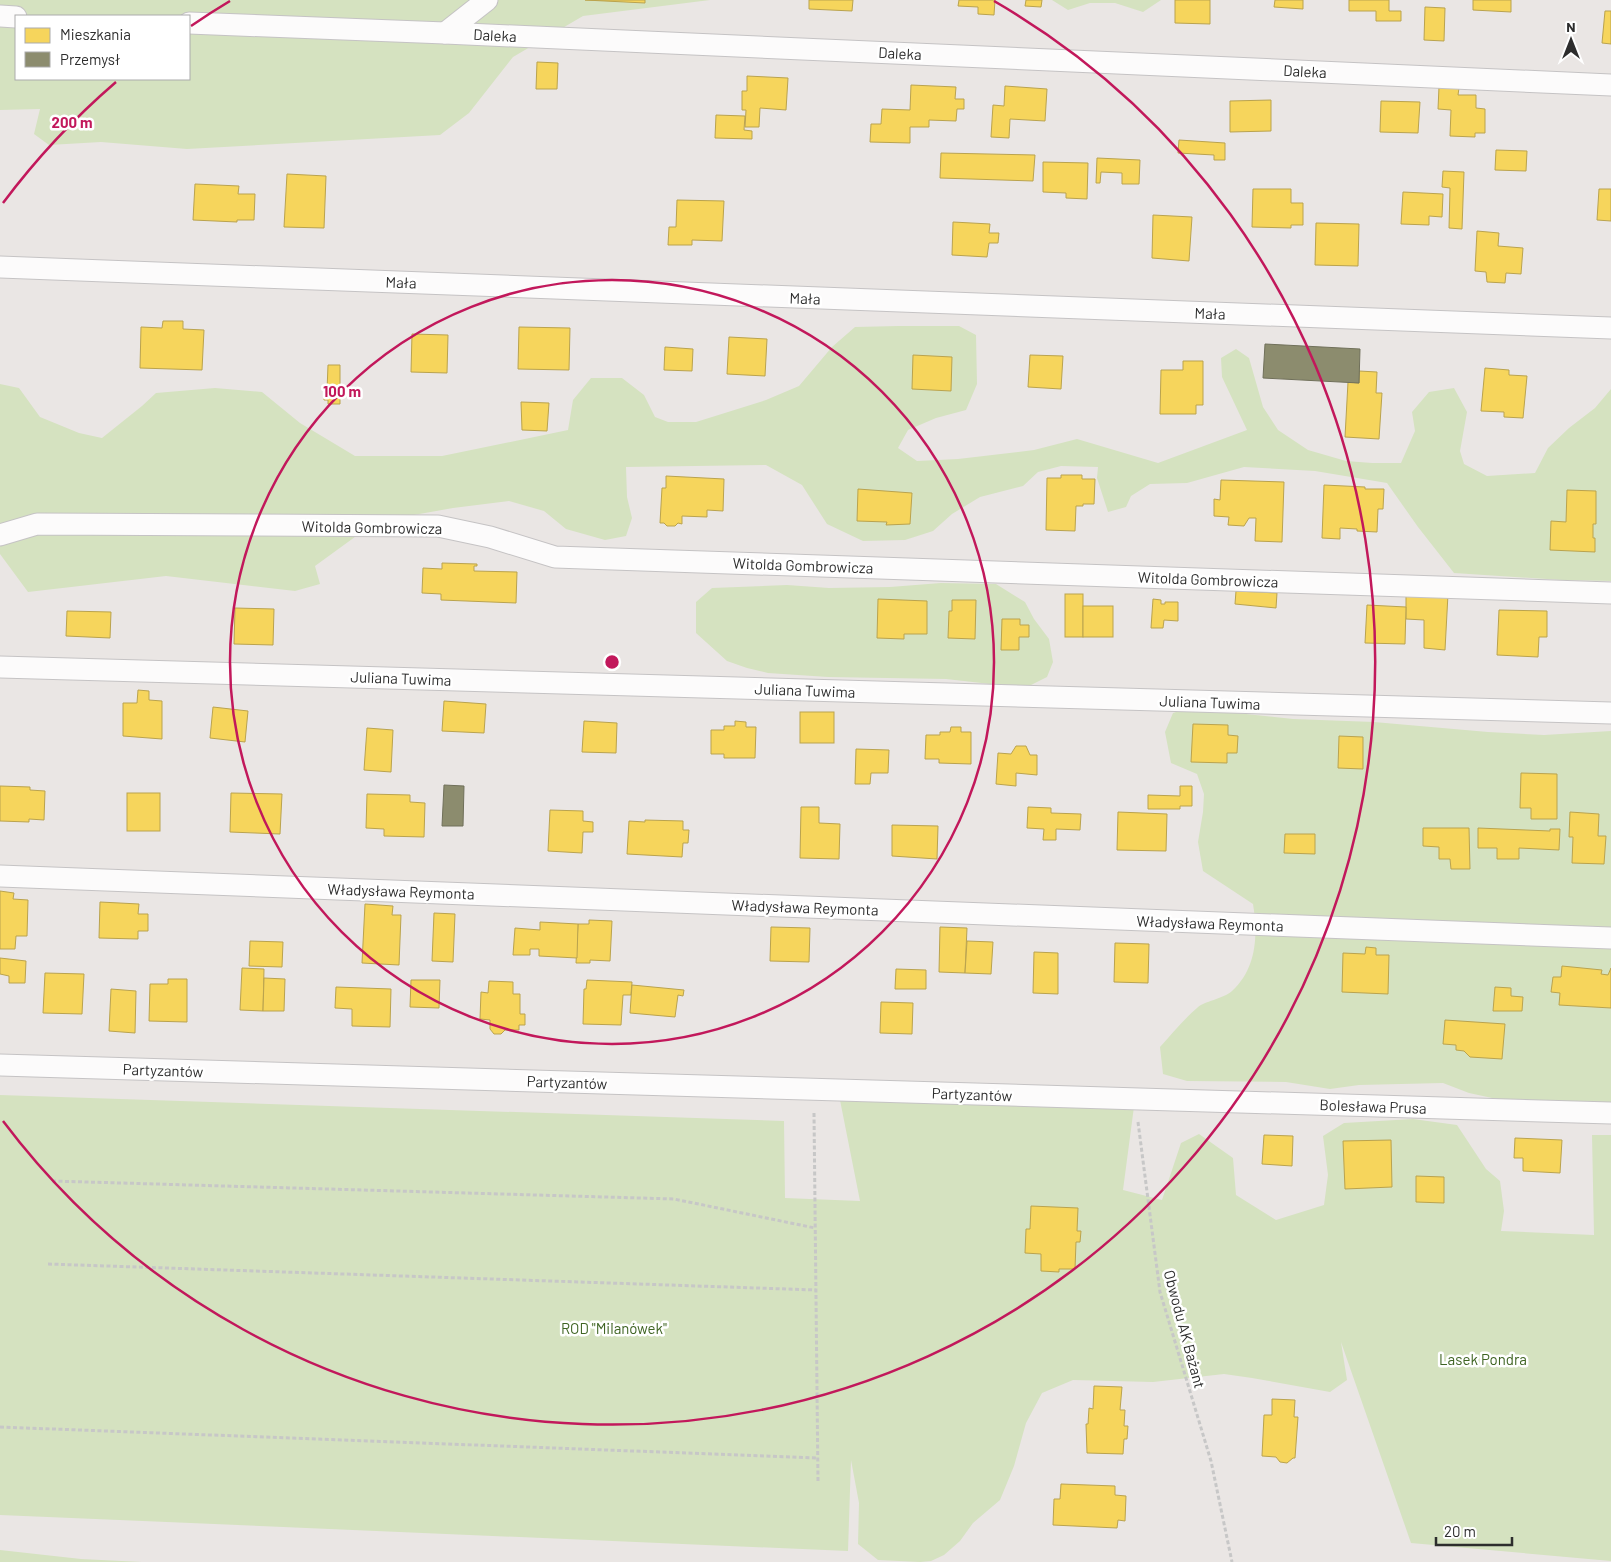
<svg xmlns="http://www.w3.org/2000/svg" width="1611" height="1562" font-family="Barlow,sans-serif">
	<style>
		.green { fill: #d5e2c0; fill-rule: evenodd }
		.homes { fill: #f6d55c; stroke: #baa34e }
		.industry { fill: #8c8c6e; stroke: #70705a }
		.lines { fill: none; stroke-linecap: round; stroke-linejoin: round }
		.street-casing { stroke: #c5c3c4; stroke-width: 23 }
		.path { stroke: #c7c7c7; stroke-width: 3; stroke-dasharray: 4 2.5; stroke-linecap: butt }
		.street { stroke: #fcfbfb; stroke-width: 21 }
		.ring { fill: none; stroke: #c2185b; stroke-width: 2.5 }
		.labels { text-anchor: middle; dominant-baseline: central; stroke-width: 5; stroke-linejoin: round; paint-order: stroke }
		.street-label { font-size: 15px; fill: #2d2d2d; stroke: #fff }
		.park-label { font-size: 15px; fill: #3f6423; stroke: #fff }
		.centre { fill: #c2185b; stroke: #fff; stroke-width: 2.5 }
		.ring-label { font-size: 15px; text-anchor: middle; font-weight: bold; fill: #c2185b; stroke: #fff; stroke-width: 5; stroke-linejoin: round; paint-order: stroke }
	</style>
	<rect width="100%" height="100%" fill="#eae6e4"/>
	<!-- green -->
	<g class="green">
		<path d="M 0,0 L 710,0 L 583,16 L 513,57 L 469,113 L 440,135 L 187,149 L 101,142 L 49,145 L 34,134 L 40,109 L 0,110 ZM 16,16 L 189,16 L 189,79 L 16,79 Z"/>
		<polygon points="1052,0 1161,0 1143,12 1115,3 1090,3 1068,10"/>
		<polygon points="898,326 959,326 976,335 977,384 966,410 936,418 908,430 898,448 917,461 958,459 1034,450 1077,439 1158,463 1247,430 1222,377 1221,358 1236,349 1249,358 1263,407 1278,430 1308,450 1346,461 1372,463 1401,463 1415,431 1412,412 1429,392 1454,388 1467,412 1460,451 1464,464 1487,476 1535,473 1548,448 1569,428 1595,408 1611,389 1611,581 1562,580 1454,573 1418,527 1387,483 1315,471 1244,467 1187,483 1150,484 1131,496 1126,507 1108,512 1097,478 1098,467 1061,466 1038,472 1023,486 980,497 952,514 933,531 905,540 863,541 827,524 802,485 766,465 626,467 627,497 632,518 626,536 605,540 566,529 544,511 509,501 453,508 397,518 370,526 315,566 320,584 295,591 166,576 28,592 0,554 0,384 19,388 40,417 79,433 102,438 142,406 156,393 215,388 262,392 300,423 355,456 442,456 568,430 573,400 591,378 622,378 644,395 655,417 668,422 696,422 766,400 799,386 832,347 855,327"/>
		<polygon points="941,583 996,584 1025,602 1034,619 1049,639 1053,662 1047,677 1031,685 1017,687 946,679 828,677 768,673 747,668 727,661 696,633 696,602 712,588 787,585 829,588 890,587"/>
		<path d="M 1189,708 L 1293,719 L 1374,722 L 1488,732 L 1544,735 L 1611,731 L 1611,1106 L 1506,1101 L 1469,1093 L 1443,1083 L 1359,1085 L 1330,1089 L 1286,1082 L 1187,1081 L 1163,1074 L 1160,1047 C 1172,1034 1184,1019 1197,1008 C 1204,1001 1223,999 1232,991 C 1257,968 1258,935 1253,904 L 1203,871 L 1198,842 L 1203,812 L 1204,794 L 1197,774 L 1171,763 L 1165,732 L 1173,713 Z"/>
		<polygon points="838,1090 1135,1099 1123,1190 1162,1200 1181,1143 1199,1134 1233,1158 1236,1195 1276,1220 1324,1205 1328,1175 1323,1136 1344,1123 1413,1119 1457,1125 1486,1169 1500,1181 1504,1211 1501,1231 1594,1235 1592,1135 1611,1135 1611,1561 1411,1543 1341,1342 1347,1380 1330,1392 1252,1378 1224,1374 1153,1382 1073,1380 1042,1393 1026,1423 1014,1466 1000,1500 973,1523 960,1541 944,1555 931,1561 920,1562 878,1560 858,1544 859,1503 851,1460 848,1551 0,1515 0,1095 784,1121 785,1198 860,1201"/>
		<polygon points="0,1550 81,1559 142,1562 0,1562"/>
	</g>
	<!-- homes -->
	<g class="homes">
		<polygon points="585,0 645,0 645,3"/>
		<polygon points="809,0 853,0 852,11 809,9"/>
		<polygon points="959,0 995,0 994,15 978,14 978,7 958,6"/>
		<polygon points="1026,0 1042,0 1041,7 1025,6"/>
		<polygon points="1175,0 1210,0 1210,24 1175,23"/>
		<polygon points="1275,0 1303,0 1303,9 1274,7"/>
		<polygon points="1349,0 1389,0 1389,11 1401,11 1401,21 1376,21 1376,11 1349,11"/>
		<polygon points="1473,0 1511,0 1511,12 1473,10"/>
		<polygon points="1425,7 1445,8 1444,41 1424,40"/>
		<polygon points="1605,11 1611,11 1611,44 1602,43"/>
		<polygon points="537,62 558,63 557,89 536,89"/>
		<polygon points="747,76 788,78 786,110 760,108 759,127 745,127 746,110 742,110 742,91 747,91"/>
		<polygon points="911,85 956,87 955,99 964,99 964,109 957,109 956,121 929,120 929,127 910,127 910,143 870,142 871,124 881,124 882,109 910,110"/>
		<polygon points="1005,86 1047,89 1045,121 1010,119 1009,138 991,137 993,105 1004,106"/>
		<polygon points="1439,87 1459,88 1458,95 1476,95 1476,108 1485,109 1485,133 1475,133 1475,137 1450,136 1451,110 1438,109"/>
		<polygon points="1271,100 1271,131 1230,132 1230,101"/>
		<polygon points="1381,101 1420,102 1418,133 1380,132"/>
		<polygon points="716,115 745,116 744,130 752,131 752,139 715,138"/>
		<polygon points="1179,140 1225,143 1225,160 1214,160 1214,155 1178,153"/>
		<polygon points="1496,150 1527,151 1526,171 1495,170"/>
		<polygon points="941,153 1035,155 1033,181 940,178"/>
		<polygon points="1097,158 1140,160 1139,184 1122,184 1122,173 1101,172 1100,183 1096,183"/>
		<polygon points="1043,162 1088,163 1087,199 1066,198 1066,193 1043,192"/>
		<polygon points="1443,171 1464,172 1462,229 1449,228 1450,188 1442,187"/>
		<polygon points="287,174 326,176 324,228 284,227"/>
		<polygon points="195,184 239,186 238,194 255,194 254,220 237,220 237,222 193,220"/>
		<polygon points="1253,189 1291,189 1291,203 1303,203 1303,225 1291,225 1291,228 1252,227"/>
		<polygon points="1599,189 1611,189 1611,221 1597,220"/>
		<polygon points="1403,192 1443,194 1442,217 1429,216 1429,225 1401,224"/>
		<polygon points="677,200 724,201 722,241 692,240 692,245 668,245 669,227 676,227"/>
		<polygon points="1153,215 1192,217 1189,261 1152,258"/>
		<polygon points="953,222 990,224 989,233 999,233 998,243 989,243 987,257 952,255"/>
		<polygon points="1316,223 1359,224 1358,266 1315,265"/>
		<polygon points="1477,231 1499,233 1498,246 1523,248 1521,274 1506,273 1505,283 1487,282 1486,272 1475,271"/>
		<polygon points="163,321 183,321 183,329 204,330 202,370 140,368 141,327 162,328"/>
		<polygon points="519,327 570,328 569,370 518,369"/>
		<polygon points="412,334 448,335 447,373 411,372"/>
		<polygon points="729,337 767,339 765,376 727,374"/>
		<polygon points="665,347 693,349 692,371 664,370"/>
		<polygon points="913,355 952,357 951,391 912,389"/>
		<polygon points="1030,355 1063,356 1061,389 1028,387"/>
		<polygon points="1183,361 1203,361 1203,405 1196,405 1196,414 1160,414 1161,370 1183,370"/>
		<polygon points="328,365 340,365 340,404 328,404 328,400 324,400 324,391 327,391"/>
		<polygon points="1485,368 1509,370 1509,375 1527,376 1523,418 1504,417 1504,412 1481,411"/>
		<polygon points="1359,371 1377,372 1376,393 1382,393 1379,439 1345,437 1348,382 1359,383"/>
		<polygon points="521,402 549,403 547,431 522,430"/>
		<polygon points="1061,475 1082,475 1082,479 1095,479 1094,504 1083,504 1083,506 1076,506 1075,531 1046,530 1047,478 1061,478"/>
		<polygon points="666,476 724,479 723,511 707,510 707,517 682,516 682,524 678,523 675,526 667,526 664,523 660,523 662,488 666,488"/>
		<polygon points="1221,480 1284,482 1282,542 1255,541 1256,518 1249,518 1244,526 1228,525 1229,517 1214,516 1214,499 1220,500"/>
		<polygon points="1324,485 1365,487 1365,489 1384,489 1383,509 1378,509 1377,532 1357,531 1357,529 1340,528 1340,539 1322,538"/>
		<polygon points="858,489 912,493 910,524 886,525 887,522 857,521"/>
		<polygon points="1567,490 1596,491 1596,524 1593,524 1593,538 1595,538 1595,552 1550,550 1551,521 1566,522"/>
		<polygon points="442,563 477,564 477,566 474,566 474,571 517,572 516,603 441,600 441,594 422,593 423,568 442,569"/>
		<polygon points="1236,591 1277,593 1276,608 1235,604"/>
		<rect x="1065" y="594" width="18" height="43"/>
		<polygon points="1406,594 1448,594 1445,650 1424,648 1424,620 1406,619"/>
		<polygon points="878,599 927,601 927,634 904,634 904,639 877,638"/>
		<polygon points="1153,599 1161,600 1161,604 1165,604 1165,602 1178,602 1178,621 1164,620 1163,628 1151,628"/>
		<polygon points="952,600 976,600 975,639 948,638 949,611 952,611"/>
		<polygon points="1367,605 1406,607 1405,644 1365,643"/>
		<rect x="1083" y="606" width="30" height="31"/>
		<polygon points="235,608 274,609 273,645 234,644"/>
		<polygon points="1499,610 1547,611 1547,637 1539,637 1538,657 1497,655"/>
		<polygon points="67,611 111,612 110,638 66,636"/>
		<polygon points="1002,619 1020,619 1020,625 1029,625 1029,637 1019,637 1019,650 1001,650"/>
		<polygon points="138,690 149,691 149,700 162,701 162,739 123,736 123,703 137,703"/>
		<polygon points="444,701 486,704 484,733 442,731"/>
		<polygon points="213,707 248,711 245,742 210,738"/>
		<rect x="800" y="712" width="34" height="31"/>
		<polygon points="584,721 617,723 616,753 582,752"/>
		<polygon points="735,721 746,722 746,727 756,727 755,758 724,758 724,754 711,754 711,730 724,730 724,726 735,726"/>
		<polygon points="1193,724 1228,725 1228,735 1238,736 1237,753 1227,753 1227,763 1191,762"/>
		<polygon points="951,727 961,727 961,732 971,732 971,764 939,763 939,759 925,759 926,735 940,735 940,732 950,732"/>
		<polygon points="367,728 393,730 391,772 364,770"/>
		<polygon points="1339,736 1363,737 1363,769 1338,768"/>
		<polygon points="1016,746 1026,746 1030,755 1037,755 1037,775 1016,773 1016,786 996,784 998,753 1011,754"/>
		<polygon points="856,749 889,750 888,773 871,773 870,784 855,784"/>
		<polygon points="1521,773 1557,774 1557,819 1531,819 1531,808 1520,808"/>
		<polygon points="0,786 30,787 30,790 45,791 44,820 29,819 29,822 0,821"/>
		<polygon points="1180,786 1192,786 1192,806 1180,806 1180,809 1148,809 1148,795 1180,796"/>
		<rect x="127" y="793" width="33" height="38"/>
		<polygon points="231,793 282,794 280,834 230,832"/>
		<polygon points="367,794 410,795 410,802 425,803 424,837 384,836 384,829 366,828"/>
		<polygon points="801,807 819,807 819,823 840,824 839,859 800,858"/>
		<polygon points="1028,807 1051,808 1051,813 1081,814 1080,830 1056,829 1056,840 1043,840 1044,829 1027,828"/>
		<polygon points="550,810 583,811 583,821 593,822 593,832 583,832 582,853 548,851"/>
		<polygon points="1118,812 1167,814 1166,851 1117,850"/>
		<polygon points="1570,812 1599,814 1598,836 1606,836 1604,864 1572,863 1573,837 1569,837"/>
		<polygon points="645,820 683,821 683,830 689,830 688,843 683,843 682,857 627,854 629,821 645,822"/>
		<polygon points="892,825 938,826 937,859 892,856"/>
		<polygon points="1423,828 1469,828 1470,869 1451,869 1450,859 1439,859 1439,847 1423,846"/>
		<polygon points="1478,828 1550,831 1550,829 1560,829 1559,850 1519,848 1519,859 1497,859 1497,848 1478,848"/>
		<polygon points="1285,834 1315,834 1315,854 1284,853"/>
		<polygon points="0,891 14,893 13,899 28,900 27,936 16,936 15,949 0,949"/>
		<polygon points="100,902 139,904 138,914 148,914 148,931 138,931 138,939 99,938"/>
		<polygon points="365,904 393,906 392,915 401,915 399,965 362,963"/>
		<polygon points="434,913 455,914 453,962 432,961"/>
		<polygon points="589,920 612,921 610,961 590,960 590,963 576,963 578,924 589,924"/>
		<polygon points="540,922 578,924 577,958 539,956 539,949 530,949 530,955 513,955 515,928 540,930"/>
		<polygon points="771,927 810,928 809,962 770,961"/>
		<polygon points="940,927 967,928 965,973 939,972"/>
		<polygon points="250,941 283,942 282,967 249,966"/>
		<polygon points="967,941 993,942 991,974 965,973"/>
		<polygon points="1115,943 1149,944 1148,983 1114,982"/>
		<polygon points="1366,947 1376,948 1376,955 1389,955 1388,994 1342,992 1343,953 1365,954"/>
		<polygon points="1034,952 1058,953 1058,994 1033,993"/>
		<polygon points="0,958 26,961 25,983 9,983 9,976 0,974"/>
		<polygon points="1562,966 1602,970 1601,974 1608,975 1611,968 1611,1008 1559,1005 1560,993 1551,992 1553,977 1561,977"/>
		<polygon points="242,968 264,969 263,1011 240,1010"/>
		<polygon points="896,969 926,970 926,989 895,989"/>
		<polygon points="45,973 84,974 82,1014 43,1013"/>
		<polygon points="264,978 285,979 284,1011 263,1011"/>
		<polygon points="168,979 187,979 187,1022 149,1021 150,984 168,984"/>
		<polygon points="411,980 440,980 439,1008 410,1007"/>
		<polygon points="587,980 632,982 631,995 623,995 621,1025 583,1024 584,989 586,989"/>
		<polygon points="489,981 513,982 513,994 520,994 520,1014 525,1014 525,1025 519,1025 519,1030 505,1030 501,1034 494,1034 490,1029 490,1020 480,1019 481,992 488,993"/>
		<polygon points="632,985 684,990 683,996 678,995 675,1017 630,1013"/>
		<polygon points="336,987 391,989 390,1027 352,1026 352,1009 335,1008"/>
		<polygon points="1495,987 1511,988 1511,996 1523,997 1522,1011 1493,1011"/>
		<polygon points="111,989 136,991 135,1033 109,1031"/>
		<polygon points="881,1002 913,1003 912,1034 880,1033"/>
		<polygon points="1445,1020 1505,1024 1502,1059 1470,1057 1464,1051 1456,1050 1456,1045 1443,1044"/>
		<polygon points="1264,1135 1293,1136 1292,1166 1262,1164"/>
		<polygon points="1515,1138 1562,1140 1560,1173 1523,1171 1523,1158 1514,1158"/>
		<polygon points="1391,1140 1392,1187 1345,1189 1343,1141"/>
		<polygon points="1416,1176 1444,1177 1444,1203 1416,1202"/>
		<polygon points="1031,1206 1078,1208 1077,1231 1081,1231 1080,1242 1076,1242 1075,1269 1059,1269 1059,1272 1041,1271 1041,1254 1025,1253 1026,1229 1030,1229"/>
		<polygon points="1094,1386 1122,1387 1120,1410 1125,1410 1124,1426 1128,1426 1127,1439 1124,1439 1123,1454 1087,1453 1086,1424 1088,1424 1089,1408 1093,1409"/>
		<polygon points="1272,1399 1295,1400 1294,1417 1298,1417 1295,1458 1293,1458 1287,1463 1280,1462 1276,1457 1262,1456 1264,1415 1272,1415"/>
		<polygon points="1061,1484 1115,1486 1115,1495 1126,1496 1125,1521 1118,1520 1117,1528 1053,1525 1054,1499 1060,1499"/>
	</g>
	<!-- industry -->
	<g class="industry">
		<polygon points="1265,344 1360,349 1359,383 1263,378"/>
		<polygon points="444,785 464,786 463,826 442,826"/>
	</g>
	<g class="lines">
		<defs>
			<g id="street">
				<polyline points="0,16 16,17"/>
				<polyline points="189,23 445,33 1611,85"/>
				<polyline points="445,33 487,0"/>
				<polyline points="0,267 1611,328"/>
				<polyline points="0,535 37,524 438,526 490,537 555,557 1611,593"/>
				<polyline points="0,667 1611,713"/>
				<polyline points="0,876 1611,938"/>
				<polyline points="0,1065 1611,1113"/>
			</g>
		</defs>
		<!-- street casing -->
		<use href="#street" class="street-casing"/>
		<!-- path -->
		<g class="path">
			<polyline points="814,1113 818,1482"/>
			<polyline points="1138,1122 1160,1292 1211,1461 1232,1562"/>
			<polyline points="52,1181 674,1199 815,1228"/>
			<polyline points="48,1264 816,1290"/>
			<polyline points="0,1427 818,1458"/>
		</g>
		<!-- street -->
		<use href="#street" class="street"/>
	</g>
	<!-- distance rings -->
	<g class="ring">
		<circle cx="612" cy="662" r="382"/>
		<path d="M3 203A763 763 0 0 1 116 82M191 26A763 763 0 0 1 230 1M994 1A763 763 0 1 1 3 1121"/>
	</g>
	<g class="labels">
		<!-- street labels -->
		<g class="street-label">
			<text transform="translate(495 35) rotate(3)">Daleka</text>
			<text transform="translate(900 53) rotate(3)">Daleka</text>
			<text transform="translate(1305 71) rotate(3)">Daleka</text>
			<text transform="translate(401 282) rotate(2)">Mała</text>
			<text transform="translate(805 298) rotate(2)">Mała</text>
			<text transform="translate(1210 313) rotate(2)">Mała</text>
			<text transform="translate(372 527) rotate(1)">Witolda Gombrowicza</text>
			<text transform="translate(803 565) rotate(2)">Witolda Gombrowicza</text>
			<text transform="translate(1208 579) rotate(2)">Witolda Gombrowicza</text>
			<text transform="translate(401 678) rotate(2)">Juliana Tuwima</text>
			<text transform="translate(805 690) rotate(2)">Juliana Tuwima</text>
			<text transform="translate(1210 702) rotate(2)">Juliana Tuwima</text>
			<text transform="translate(401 891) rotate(2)">Władysława Reymonta</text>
			<text transform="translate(805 907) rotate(2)">Władysława Reymonta</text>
			<text transform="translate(1210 923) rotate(2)">Władysława Reymonta</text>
			<text transform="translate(163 1070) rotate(2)">Partyzantów</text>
			<text transform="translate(567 1082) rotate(2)">Partyzantów</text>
			<text transform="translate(972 1094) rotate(2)">Partyzantów</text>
			<text transform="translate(1373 1106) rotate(2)">Bolesława Prusa</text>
			<text transform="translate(1185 1329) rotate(75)">Obwodu AK Bażant</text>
		</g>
		<!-- park labels -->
		<g class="park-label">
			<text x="614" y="1328">ROD "Milanówek"</text>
			<text x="1483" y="1359">Lasek Pondra</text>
		</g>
	</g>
	<circle cx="612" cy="662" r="8" class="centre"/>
	<g class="ring-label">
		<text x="72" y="128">200 m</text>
		<text x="342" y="397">100 m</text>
	</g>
	<!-- legend -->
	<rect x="15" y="15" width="175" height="65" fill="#ffffff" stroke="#ababab"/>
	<rect x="25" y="28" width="25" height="15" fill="#f6d55c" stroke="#ababab"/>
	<text x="60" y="40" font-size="15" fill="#2d2d2d">Mieszkania</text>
	<rect x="25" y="52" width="25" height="15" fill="#8c8c6e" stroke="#ababab"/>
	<text x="60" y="65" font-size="15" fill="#2d2d2d">Przemysł</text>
	<!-- north arrow -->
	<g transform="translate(1571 40)" stroke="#ffffff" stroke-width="4" paint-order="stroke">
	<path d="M0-4L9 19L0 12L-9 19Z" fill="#2d2d2d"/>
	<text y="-8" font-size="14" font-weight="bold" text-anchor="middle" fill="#2d2d2d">N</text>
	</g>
	<!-- scale -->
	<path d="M1436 1537v8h76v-8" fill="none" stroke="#2d2d2d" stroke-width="2.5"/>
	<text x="1444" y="1537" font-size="15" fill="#2d2d2d" stroke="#ffffff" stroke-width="4" paint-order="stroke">20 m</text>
</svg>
